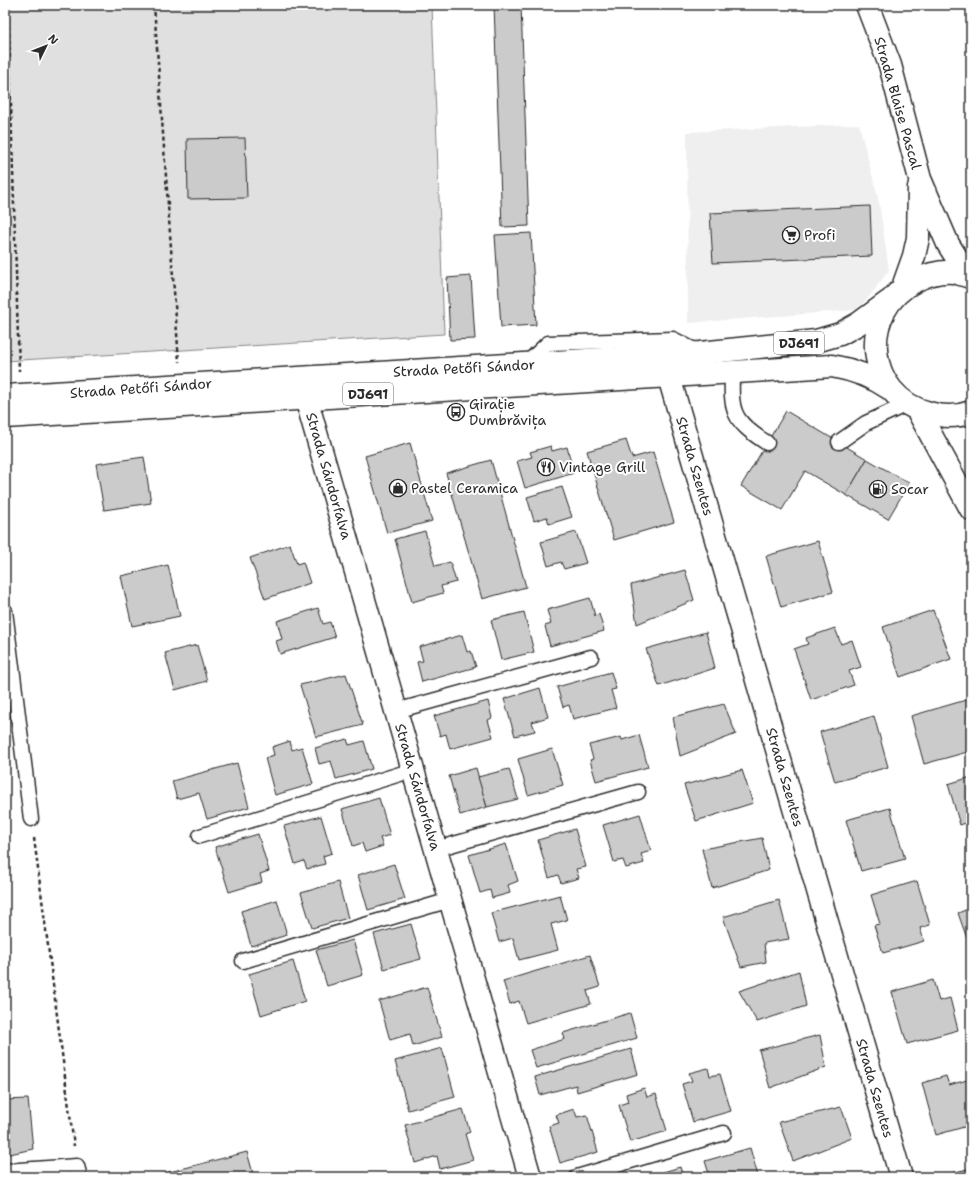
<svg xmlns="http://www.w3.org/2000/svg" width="976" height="1182" font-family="'Shantell Sans',sans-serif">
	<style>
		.built { fill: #efefef }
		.green { fill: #e0e0e0; stroke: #868686 }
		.building { fill: #cbcbcb; stroke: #2b2b2b }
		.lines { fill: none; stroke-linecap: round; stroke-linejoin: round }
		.service-casing { stroke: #2b2b2b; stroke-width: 17 }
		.minor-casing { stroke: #2b2b2b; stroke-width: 25 }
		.primary-casing { stroke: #2b2b2b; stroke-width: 25 }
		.path { stroke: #2b2b2b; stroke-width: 2.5; stroke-dasharray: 4 3; stroke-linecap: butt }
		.service { stroke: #fff; stroke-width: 14 }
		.minor { stroke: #fff; stroke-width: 22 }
		.primary { stroke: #fff; stroke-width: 22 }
		.labels { text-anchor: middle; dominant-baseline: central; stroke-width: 4; stroke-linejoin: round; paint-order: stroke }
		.shield { fill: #fff; stroke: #6b6b6b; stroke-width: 1 }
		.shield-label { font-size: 13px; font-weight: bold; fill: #2b2b2b }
		.street-label { font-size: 14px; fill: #2b2b2b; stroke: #fff }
		.poi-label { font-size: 14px; fill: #2b2b2b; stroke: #fff; text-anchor: start }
	</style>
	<rect width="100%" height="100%" fill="#fff"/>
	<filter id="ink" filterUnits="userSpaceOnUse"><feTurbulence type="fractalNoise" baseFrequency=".025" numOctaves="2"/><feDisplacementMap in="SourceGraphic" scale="8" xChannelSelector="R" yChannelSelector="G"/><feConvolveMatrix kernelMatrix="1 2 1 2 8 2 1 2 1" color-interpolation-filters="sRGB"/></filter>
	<g filter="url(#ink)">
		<!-- built -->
		<polygon class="built" points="859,124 879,202 889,270 870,296 856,310 688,323 687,132"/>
		<!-- green -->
		<polygon class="green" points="5,5 432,5 444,334 5,361"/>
		<!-- building -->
		<g class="building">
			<polygon points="494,5 521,5 529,226 502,227"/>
			<polygon points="245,138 247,198 188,199 187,139"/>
			<polygon points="870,206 872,256 713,263 710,213"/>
			<polygon points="531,233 536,325 501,327 495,235"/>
			<polygon points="471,276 475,339 450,340 447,278"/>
			<polygon points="786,411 867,459 846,495 805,471 782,510 741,486"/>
			<polygon points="626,440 632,458 653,452 674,522 614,540 587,451"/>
			<polygon points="410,443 432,521 387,533 365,456"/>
			<polygon points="551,446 552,451 567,447 574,473 525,488 517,461 532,457 530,452"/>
			<polygon points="144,457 151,503 104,510 96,464"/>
			<polygon points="867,459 909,483 888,519 846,495"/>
			<polygon points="491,460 526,587 482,599 446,473"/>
			<polygon points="562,487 572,517 549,524 547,517 534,521 527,497"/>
			<polygon points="425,531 435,566 450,562 456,582 441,586 443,593 412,602 395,539"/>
			<polygon points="576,532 586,563 564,569 561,562 548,566 541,542"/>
			<polygon points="818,541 833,592 781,607 766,556"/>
			<polygon points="290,544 297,564 303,562 310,583 265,599 250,558"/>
			<polygon points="168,565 180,616 132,626 121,576"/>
			<polygon points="685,570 694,600 637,624 631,585"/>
			<polygon points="590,598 595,616 599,614 604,631 550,646 545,626 551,624 547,610"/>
			<polygon points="318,608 323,624 330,622 335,637 280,654 276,641 282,639 277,621"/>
			<polygon points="933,610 951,659 900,677 883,627"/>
			<polygon points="524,612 534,652 501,660 491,620"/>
			<polygon points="835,628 841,644 852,640 861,667 849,671 854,685 811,700 794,649 808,644 806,638"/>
			<polygon points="706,632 715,668 659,686 646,649"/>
			<polygon points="462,635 467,652 471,651 476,667 422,682 417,662 423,661 419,647"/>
			<polygon points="197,645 207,681 175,690 165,653"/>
			<polygon points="611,672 616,689 611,690 616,708 573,719 569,705 563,707 557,687"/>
			<polygon points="346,674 363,725 316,737 300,685"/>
			<polygon points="540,688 548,717 532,722 535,731 515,736 504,699"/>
			<polygon points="966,700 971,720 971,751 924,764 911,716"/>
			<polygon points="488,701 492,718 488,720 493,737 450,749 446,734 440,736 434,716"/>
			<polygon points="724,704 736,734 680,756 673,717"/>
			<polygon points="874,716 888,767 835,782 820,732"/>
			<polygon points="639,735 648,767 596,781 590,760 593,759 589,745 621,737 622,740"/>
			<polygon points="347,739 349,745 364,741 372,769 336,779 331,761 319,764 315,748"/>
			<polygon points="290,741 292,750 302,747 313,784 275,795 265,758 274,755 272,747"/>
			<polygon points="552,749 563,785 528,795 518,759"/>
			<polygon points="237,763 249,807 207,819 199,793 177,799 172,781"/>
			<polygon points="476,768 487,807 460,815 449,776"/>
			<polygon points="509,769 518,799 487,807 478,777"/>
			<polygon points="742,770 753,803 696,821 684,785"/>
			<polygon points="971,777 971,821 960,825 948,784"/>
			<polygon points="379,798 390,835 380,838 383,846 365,852 362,843 353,846 342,809"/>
			<polygon points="890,808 905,859 861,871 846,820"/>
			<polygon points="640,814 651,851 641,854 644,863 626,868 623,860 614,862 603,825"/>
			<polygon points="321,816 332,853 323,856 325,864 307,869 304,861 295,864 284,826"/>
			<polygon points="575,829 586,867 576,869 579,878 561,883 558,875 549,878 538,840"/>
			<polygon points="258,834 269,871 260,874 262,882 229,892 215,847"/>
			<polygon points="762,838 769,870 712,888 702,849"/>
			<polygon points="506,844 518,881 508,885 510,893 492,898 490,890 480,893 469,855"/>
			<polygon points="394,864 405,899 368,910 358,875"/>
			<polygon points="917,881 930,925 920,928 924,941 883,953 874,925 880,924 871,895"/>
			<polygon points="338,882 348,918 312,928 301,893"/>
			<polygon points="560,895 567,920 551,924 558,950 519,960 513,938 499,942 491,913"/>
			<polygon points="277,900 287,935 251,946 241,911"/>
			<polygon points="779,900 789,939 764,943 766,962 741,967 723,917"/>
			<polygon points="971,908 971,950 958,913"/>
			<polygon points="411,924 421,959 384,969 374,934"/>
			<polygon points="353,940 363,975 327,986 316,950"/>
			<polygon points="590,955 600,987 587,991 591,1004 526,1023 519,1001 510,1004 503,981"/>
			<polygon points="293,961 305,1001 261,1015 249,974"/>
			<polygon points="799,971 806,1006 757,1022 739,991"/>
			<polygon points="933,980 939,1001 950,998 958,1030 907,1044 892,992"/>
			<polygon points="427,987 442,1037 413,1046 410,1034 390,1040 379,1001"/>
			<polygon points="630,1013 637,1038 536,1068 530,1050 565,1039 563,1033"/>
			<polygon points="820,1035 826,1067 770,1088 759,1050"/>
			<polygon points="442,1048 455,1097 408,1110 395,1061"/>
			<polygon points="631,1049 638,1074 577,1092 576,1085 540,1095 535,1077"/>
			<polygon points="708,1068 710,1076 720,1074 731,1111 693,1122 682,1084 692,1081 689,1073"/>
			<polygon points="946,1076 949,1085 971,1079 971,1125 936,1135 922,1083"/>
			<polygon points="644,1088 647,1097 656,1094 667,1131 630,1142 619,1105 628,1102 626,1094"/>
			<polygon points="28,1099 33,1149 5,1155 5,1100"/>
			<polygon points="841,1107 852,1138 793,1161 779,1122"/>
			<polygon points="463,1109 470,1132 465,1134 473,1160 440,1169 437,1156 415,1163 405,1125"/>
			<polygon points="574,1109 577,1117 587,1115 598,1152 560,1163 549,1126 559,1123 556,1115"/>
			<polygon points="750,1148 758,1176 710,1177 705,1161"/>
			<polygon points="247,1152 254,1177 150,1177"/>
			<polygon points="680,1167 683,1177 647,1177"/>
			<polygon points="971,1168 971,1177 949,1177 948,1174"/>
			<polygon points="860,1174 861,1177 841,1177"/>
		</g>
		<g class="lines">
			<defs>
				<g id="service">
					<polyline points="526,364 548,343 673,339 696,351"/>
					<path d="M 732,371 C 731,411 731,420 767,443"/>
					<polyline points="839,442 866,423 907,404"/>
					<polyline points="5,611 31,819"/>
					<polyline points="396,711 591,657"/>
					<polyline points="200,836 413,770"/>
					<polyline points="436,849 638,792"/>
					<polyline points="243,961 450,900"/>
					<polyline points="5,1171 77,1166 80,1177"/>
					<polyline points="577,1177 724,1133"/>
				</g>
				<g id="minor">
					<polyline points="867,5 890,65 920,179 948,244 960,263 971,273"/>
					<polyline points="903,287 914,256 918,238 919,187"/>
					<polyline points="669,377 901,1177"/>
					<polyline points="306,398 530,1177"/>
					<polyline points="918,411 971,509"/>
				</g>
				<g id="primary">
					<path d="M 971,277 C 965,276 959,273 953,272 C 940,271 926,275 915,281 C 857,311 865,397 929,413 C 943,417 958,417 971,412"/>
					<polyline points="5,396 700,353 816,341 840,334 858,324 888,302"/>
					<path d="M 5,417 L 832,366 C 854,370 871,376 889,388"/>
				</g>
			</defs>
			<!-- service casing -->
			<use href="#service" class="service-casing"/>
			<!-- minor casing -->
			<use href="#minor" class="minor-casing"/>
			<!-- primary casing -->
			<use href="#primary" class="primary-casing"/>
			<!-- path -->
			<g class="path">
				<polyline points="8,5 19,371"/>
				<polyline points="154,5 179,362"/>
				<polyline points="34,838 74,1146"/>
			</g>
			<!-- service -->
			<use href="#service" class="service"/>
			<!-- minor -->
			<use href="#minor" class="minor"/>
			<!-- primary -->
			<use href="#primary" class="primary"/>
		</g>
	</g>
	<!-- icons -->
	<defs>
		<symbol id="supermarket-ring" viewBox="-11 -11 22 22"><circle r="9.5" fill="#fff" stroke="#2b2b2b" stroke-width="1.5"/><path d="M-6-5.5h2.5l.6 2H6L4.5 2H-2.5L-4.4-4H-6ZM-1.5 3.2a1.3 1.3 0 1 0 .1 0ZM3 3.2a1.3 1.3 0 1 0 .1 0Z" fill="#2b2b2b"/></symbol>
		<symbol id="bus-ring" viewBox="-11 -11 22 22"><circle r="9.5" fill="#fff" stroke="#2b2b2b" stroke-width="1.5"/><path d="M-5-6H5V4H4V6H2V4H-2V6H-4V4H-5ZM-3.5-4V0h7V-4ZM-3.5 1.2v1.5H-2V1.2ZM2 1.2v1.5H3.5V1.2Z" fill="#2b2b2b"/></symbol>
		<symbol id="restaurant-ring" viewBox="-11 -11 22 22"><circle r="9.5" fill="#fff" stroke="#2b2b2b" stroke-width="1.5"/><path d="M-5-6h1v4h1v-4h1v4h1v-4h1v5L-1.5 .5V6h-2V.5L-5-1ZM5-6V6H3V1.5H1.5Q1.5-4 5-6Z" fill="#2b2b2b"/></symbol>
		<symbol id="shop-ring" viewBox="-11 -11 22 22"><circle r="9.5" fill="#fff" stroke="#2b2b2b" stroke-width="1.5"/><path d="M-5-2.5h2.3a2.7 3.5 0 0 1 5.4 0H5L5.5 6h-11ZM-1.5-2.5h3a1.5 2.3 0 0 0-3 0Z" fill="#2b2b2b"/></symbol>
		<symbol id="fuel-ring" viewBox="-11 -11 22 22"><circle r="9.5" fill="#fff" stroke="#2b2b2b" stroke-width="1.5"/><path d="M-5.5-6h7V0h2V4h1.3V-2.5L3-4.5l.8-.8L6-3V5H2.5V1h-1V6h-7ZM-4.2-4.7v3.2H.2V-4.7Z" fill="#2b2b2b"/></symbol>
	</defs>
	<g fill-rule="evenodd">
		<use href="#supermarket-ring" x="781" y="225" width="20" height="20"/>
		<use href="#bus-ring" x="446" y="402" width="20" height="20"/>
		<use href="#restaurant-ring" x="536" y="457" width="20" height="20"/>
		<use href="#shop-ring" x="388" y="478" width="20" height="20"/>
		<use href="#fuel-ring" x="868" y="479" width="20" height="20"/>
	</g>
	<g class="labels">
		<!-- shield labels -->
		<g class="shield">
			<rect x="774" y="332" width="50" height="22" rx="3"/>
			<rect x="343" y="383" width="50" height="22" rx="3"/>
		</g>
		<g class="shield-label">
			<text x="799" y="343">DJ691</text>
			<text x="368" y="394">DJ691</text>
		</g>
		<!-- street labels -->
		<g class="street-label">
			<text transform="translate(898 103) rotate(74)">Strada Blaise Pascal</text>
			<text transform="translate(464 368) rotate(-3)">Strada Petőfi Sándor</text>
			<text transform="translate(141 388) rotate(-4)">Strada Petőfi Sándor</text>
			<text transform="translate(695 466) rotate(74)">Strada Szentes</text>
			<text transform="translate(329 476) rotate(74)">Strada Sándorfalva</text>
			<text transform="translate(785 777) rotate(74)">Strada Szentes</text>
			<text transform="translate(418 787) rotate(74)">Strada Sándorfalva</text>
			<text transform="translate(875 1088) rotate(74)">Strada Szentes</text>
		</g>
		<!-- poi labels -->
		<g class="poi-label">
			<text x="804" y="235">Profi</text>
			<text x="469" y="404">Girație<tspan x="469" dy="16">Dumbrăvița</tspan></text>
			<text x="559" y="467">Vintage Grill</text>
			<text x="411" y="488">Pastel Ceramica</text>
			<text x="891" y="489">Socar</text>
		</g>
	</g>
	<!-- margin -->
	<rect width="976" height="1182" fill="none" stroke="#fff" stroke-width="20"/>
	<rect x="10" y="10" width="956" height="1162" fill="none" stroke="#2b2b2b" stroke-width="1.5" filter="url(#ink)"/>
	<!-- north arrow -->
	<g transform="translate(46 46) rotate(47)" stroke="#ffffff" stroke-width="3" paint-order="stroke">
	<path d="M0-3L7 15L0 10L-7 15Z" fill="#2b2b2b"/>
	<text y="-6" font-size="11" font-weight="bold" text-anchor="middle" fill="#2b2b2b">N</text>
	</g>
</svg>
